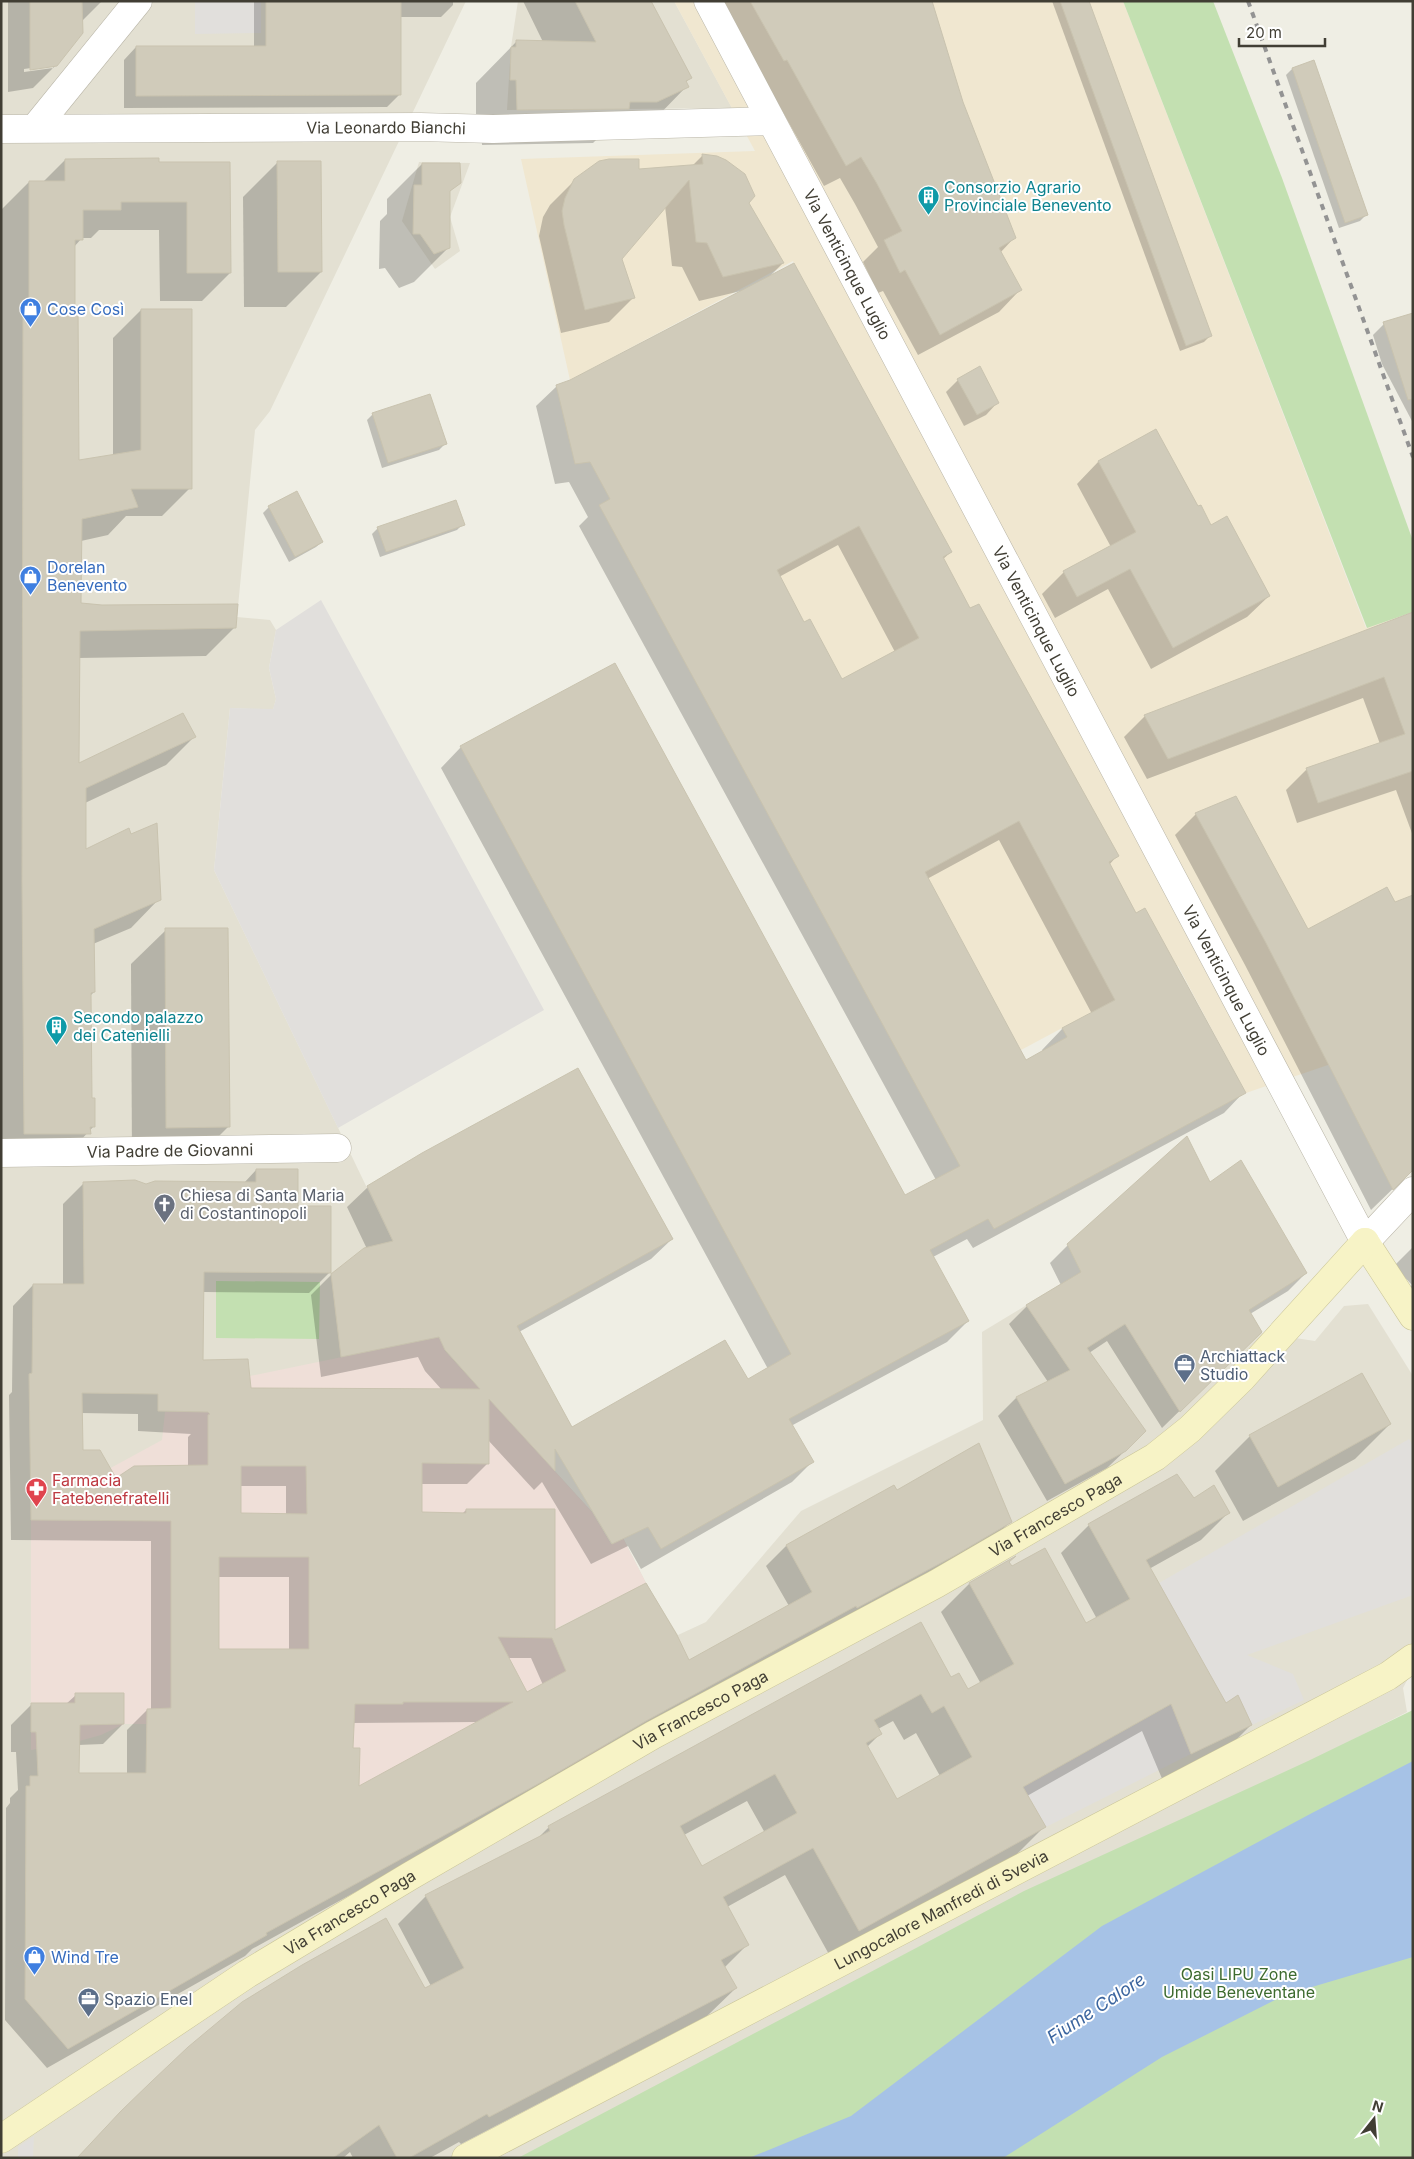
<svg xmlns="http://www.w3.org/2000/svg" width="1414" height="2159" font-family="Inter,sans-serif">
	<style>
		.residential { fill: #e3e0d2 }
		.commercial { fill: #f0e7d0 }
		.medical { fill: #efdfd8 }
		.green { fill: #c3e0b1 }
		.parking { fill: #e1dfdc }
		.water { fill: #a6c2e6 }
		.shadow { fill: #0003; fill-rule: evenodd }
		.building { fill: #d0cbba; stroke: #c9c3af; fill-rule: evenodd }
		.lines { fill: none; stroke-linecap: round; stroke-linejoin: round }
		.street-casing { stroke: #bab6a8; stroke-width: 29 }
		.secondary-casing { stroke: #cac598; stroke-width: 29 }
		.street { stroke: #fff; stroke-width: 28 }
		.secondary { stroke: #f7f3c6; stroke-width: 28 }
		.rail { stroke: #939393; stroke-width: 4; stroke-dasharray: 6 6; stroke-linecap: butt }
		.labels { text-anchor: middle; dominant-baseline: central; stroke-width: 4; stroke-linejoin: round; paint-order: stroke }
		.street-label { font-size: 16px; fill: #413e34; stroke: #fff }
		.culture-label { font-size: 16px; fill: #0d838f; stroke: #fff; text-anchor: start }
		.shop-label { font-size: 16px; fill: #366cbe; stroke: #fff; text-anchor: start }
		.worship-label { font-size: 16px; fill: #5b616d; stroke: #fff; text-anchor: start }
		.service-label { font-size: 16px; fill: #4e5e75; stroke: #fff; text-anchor: start }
		.health-label { font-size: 16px; fill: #be3a42; stroke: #fff; text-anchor: start }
		.park-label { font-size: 16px; fill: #3d6b2f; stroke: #fff }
		.water-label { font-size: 18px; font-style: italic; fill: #3b659f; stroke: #fff }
	</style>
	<rect width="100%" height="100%" fill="#efeee4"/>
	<!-- residential -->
	<g class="residential">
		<polygon points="1,1 466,1 270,411 255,430 237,617 270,620 276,630 269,668 276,699 273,710 230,708 214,870 445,1350 592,1512 611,1544 623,1538 646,1583 678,1635 706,1622 801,1511 983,1420 982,1332 1081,1272 1116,1330 1222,1265 1262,1333 1315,1341 1344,1306 1368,1304 1413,1376 1413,1669 1403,1688 1407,1712 535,2158 1,2158"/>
		<polygon points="518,1 674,1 732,108 507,110 511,47"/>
		<polygon points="419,162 470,163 450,217 460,251 435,269 402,221"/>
	</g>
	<!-- commercial -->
	<polygon class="commercial" points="674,1 1123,1 1366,628 1413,612 1413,989 1383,1043 1328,1065 1246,1093 1178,966 1021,1050 925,872 1080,788 1016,670 991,683 845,684 810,619 804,622 777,570 914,482 793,261 570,380 521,159 755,151"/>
	<!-- medical -->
	<polygon class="medical" points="439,1337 445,1351 592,1512 611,1544 623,1538 646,1583 549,1632 566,1671 608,1745 379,1871 351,1821 146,1793 146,1724 124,1724 101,1735 79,1741 31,1750 31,1498 83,1483 162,1440 165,1412 202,1412 202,1386"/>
	<!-- green -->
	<g class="green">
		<polygon points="1123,1 1213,1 1282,178 1413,541 1413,612 1367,628"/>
		<polygon points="216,1281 320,1282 319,1339 216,1338"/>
		<polygon points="1413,1710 1413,2158 518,2158 1024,1891 1308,1761"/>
	</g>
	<!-- parking -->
	<g class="parking">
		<polygon points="195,1 261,1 261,33 195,34"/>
		<polygon points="321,600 544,1010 338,1128 214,870 230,708 273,709 276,699 269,668 276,630"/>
		<polygon points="1409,1439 1413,1446 1413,1595 1247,1655 1293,1674 1304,1700 1252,1725 1238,1696 1182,1731 1191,1754 1046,1827 1023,1787 1213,1681 1159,1583"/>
		<polygon points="34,2136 33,2158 18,2158 18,2147"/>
	</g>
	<!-- water -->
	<polygon class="water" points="1413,1761 1413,1957 1285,1995 1162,2057 1003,2158 749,2158 851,2116 1102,1926 1312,1813"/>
	<!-- shadow -->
	<g class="shadow">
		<path d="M 8,1 L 102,1 L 81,22 L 56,65 L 33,88 L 8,92 ZM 53,65 L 53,68 L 24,72 L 24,69 Z"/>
		<polygon points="254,1 453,1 453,5 441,17 400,17 399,95 387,107 124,108 124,60 136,47 254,47"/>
		<polygon points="523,1 650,1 691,77 685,83 687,86 653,121 600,136 593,143 482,145 481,115 476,115 476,83 517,41 543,42"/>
		<polygon points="717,1 882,1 1014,238 1000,253 1020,290 999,312 918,355 883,291 878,293 863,262 878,247 855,204 840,178 824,186 765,80"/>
		<polygon points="1052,1 1087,1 1210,336 1204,342 1180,351"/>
		<polygon points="1314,62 1366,215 1360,221 1339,228 1286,75 1292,69"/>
		<path d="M 702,156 L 748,203 L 783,263 L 769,277 L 951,552 L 942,560 L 969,610 L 1117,856 L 1109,865 L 1136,915 L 1244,1092 L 1224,1113 L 973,1248 L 967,1239 L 933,1257 L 968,1321 L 947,1342 L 791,1426 L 812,1462 L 792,1482 L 641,1569 L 628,1546 L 591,1564 L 542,1482 L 534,1490 L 488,1440 L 488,1463 L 467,1484 L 421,1484 L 421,1513 L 462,1514 L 466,1510 L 553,1632 L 688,1662 L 789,1606 L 766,1566 L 786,1546 L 894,1486 L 897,1491 L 1011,1521 L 990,1542 L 252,1949 L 245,1956 L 47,2068 L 5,2020 L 6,1808 L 10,1803 L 10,1798 L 18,1790 L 16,1752 L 11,1752 L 11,1725 L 32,1704 L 66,1704 L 76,1695 L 123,1724 L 103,1744 L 78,1745 L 77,1774 L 127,1774 L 127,1730 L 147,1710 L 151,1710 L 151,1541 L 11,1540 L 9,1395 L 12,1392 L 13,1306 L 33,1285 L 63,1286 L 63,1204 L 84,1183 L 146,1185 L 244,1183 L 256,1170 L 297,1207 L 330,1272 L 309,1293 L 203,1292 L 201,1362 L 250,1389 L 442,1390 L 425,1371 L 418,1357 L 321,1377 L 311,1295 L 332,1274 L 367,1249 L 347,1207 L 368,1187 L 672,1239 L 651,1259 L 519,1332 L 572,1428 L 747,1380 L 768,1369 L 441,768 L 461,747 L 905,1197 L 936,1180 L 579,526 L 588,517 L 569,482 L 555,484 L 536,406 L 557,386 L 570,381 L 741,291 L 699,301 L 682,267 L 672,266 L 665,206 L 621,259 L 633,298 L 609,322 L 561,333 L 539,236 L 543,217 L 550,205 L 575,180 L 638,170 L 692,166 ZM 838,545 L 895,652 L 842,681 L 804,623 L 779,577 ZM 999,840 L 1092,1014 L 1062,1029 L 1042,1050 L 1043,1052 L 1026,1061 L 927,879 ZM 81,1413 L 138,1414 L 138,1431 L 191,1434 L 188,1437 L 188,1466 L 116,1480 L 82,1451 ZM 239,1486 L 286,1486 L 286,1515 L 239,1515 ZM 218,1577 L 289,1577 L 289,1650 L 218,1650 ZM 507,1658 L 531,1658 L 543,1685 L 527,1694 ZM 478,1722 L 357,1788 L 352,1749 L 353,1723 Z"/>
		<polygon points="65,160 158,163 229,163 230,273 202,301 160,301 159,230 99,230 91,238 82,238 73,248 78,461 113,456 113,338 141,310 190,488 162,516 126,516 108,535 81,541 80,604 234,628 206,656 78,658 78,765 194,737 166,765 85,803 85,851 159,899 131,928 93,944 94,992 90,996 90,1099 94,1126 61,1161 1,1162 1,210 29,182 43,182"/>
		<polygon points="278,162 321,272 286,307 244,307 243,197"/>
		<polygon points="422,164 459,182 448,193 449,247 414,282 399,288 385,268 379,269 380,221 387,214 387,199"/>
		<polygon points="1384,324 1413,330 1413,423 1382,364 1373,335"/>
		<polygon points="958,380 998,402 986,415 964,426 946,392"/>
		<polygon points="373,414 445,444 439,450 382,468 367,420"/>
		<polygon points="1156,431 1197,508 1269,596 1247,617 1151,669 1108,589 1055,618 1042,594 1064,572 1111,547 1077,484 1098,462"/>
		<polygon points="269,507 322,542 316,547 289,562 263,513"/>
		<polygon points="463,524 457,530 380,557 372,534 378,528"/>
		<polygon points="1413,613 1413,836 1396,790 1297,823 1286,790 1307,769 1380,744 1363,698 1147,779 1124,737 1145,716"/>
		<polygon points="1196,814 1308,930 1394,904 1405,1177 1371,1210 1245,965 1175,835"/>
		<polygon points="166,930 228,1127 193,1162 132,1162 131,964"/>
		<polygon points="1210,1184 1306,1273 1288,1291 1250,1314 1242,1350 1162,1428 1107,1341 1089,1353 1127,1449 1107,1468 1047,1501 998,1416 1016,1398 1048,1382 1009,1324 1027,1306 1061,1285 1050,1263 1068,1245"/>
		<polygon points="1413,1247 1413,1300 1405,1293 1412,1285 1394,1266"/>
		<polygon points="1362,1374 1390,1424 1355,1459 1243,1521 1215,1471 1250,1436"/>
		<path d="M 1194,1500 L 1229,1512 L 1201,1540 L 1149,1569 L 1225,1705 L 1251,1725 L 1223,1753 L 1163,1781 L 1142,1731 L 1027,1796 L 1044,1827 L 1016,1855 L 831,1958 L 785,1875 L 727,1907 L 748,1944 L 724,1968 L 736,1988 L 707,2016 L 461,2144 L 459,2142 L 430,2158 L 353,2158 L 350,2152 L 343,2158 L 78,2158 L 122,2111 L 431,1986 L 398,1924 L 426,1896 L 538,1838 L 549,1827 L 951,1679 L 968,1691 L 981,1684 L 941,1612 L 969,1584 L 1008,1562 L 1012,1567 L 1086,1625 L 1097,1619 L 1061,1553 L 1089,1525 ZM 893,1721 L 904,1740 L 916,1733 L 940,1776 L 897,1800 L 867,1747 L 880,1734 L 878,1729 ZM 747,1801 L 765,1833 L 702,1867 L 684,1835 Z"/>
	</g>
	<!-- building -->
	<g class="building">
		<polygon points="30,1 82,1 83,33 57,66 30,70"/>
		<polygon points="266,1 401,1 401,95 136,96 136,46 266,46"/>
		<polygon points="575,1 651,1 692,78 686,81 689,87 657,102 630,102 629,109 517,110 516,80 510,80 511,47 516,47 516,40 596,42"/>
		<polygon points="750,1 932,1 963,102 1016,238 999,248 1022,290 940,335 905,270 900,273 884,240 902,231 876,182 861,157 846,166 787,60 784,61"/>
		<polygon points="1060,1 1089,1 1212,336 1186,346"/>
		<polygon points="1314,60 1368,215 1345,223 1292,68"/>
		<polygon points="702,154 717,156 726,160 745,174 755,196 749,203 784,263 723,277 707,243 696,242 689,180 622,259 635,298 585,310 564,225 562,211 565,198 574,179 599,161 609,159 639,159 639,169 703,164"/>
		<polygon points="159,158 159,162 230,162 231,273 187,273 187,202 121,202 121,210 83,210 83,240 75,240 75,306 78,306 79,460 141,450 141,309 192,309 192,489 131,489 138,507 82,519 81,603 102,605 238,604 236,628 80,631 79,763 183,713 196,737 86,788 86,849 129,828 131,834 157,823 161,900 94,929 95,992 91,993 92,1098 95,1098 95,1127 90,1127 91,1134 24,1134 22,882 23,306 29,306 29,181 65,181 65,159"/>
		<polygon points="277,161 321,161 322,272 278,272"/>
		<polygon points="422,163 460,163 461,183 450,191 450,248 434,254 420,234 413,234 414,185 422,185"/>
		<path d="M 794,263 L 952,552 L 943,557 L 970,608 L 979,604 L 1119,856 L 1109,862 L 1136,913 L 1145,908 L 1246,1093 L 994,1229 L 988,1219 L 930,1250 L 969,1321 L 789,1419 L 814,1462 L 661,1549 L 648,1527 L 612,1544 L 555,1449 L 555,1471 L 489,1399 L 489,1464 L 422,1463 L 422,1512 L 466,1513 L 466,1509 L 555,1509 L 555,1630 L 646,1583 L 677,1635 L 689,1660 L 812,1592 L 786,1545 L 894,1485 L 897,1490 L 979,1443 L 1012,1522 L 954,1556 L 857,1608 L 856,1606 L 646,1721 L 538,1784 L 266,1933 L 267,1935 L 68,2049 L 25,1999 L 26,1786 L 30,1786 L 30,1776 L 38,1776 L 36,1732 L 31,1732 L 31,1703 L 75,1703 L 75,1693 L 124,1693 L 124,1724 L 80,1725 L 79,1773 L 146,1773 L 147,1709 L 171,1708 L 171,1521 L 31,1520 L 29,1374 L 32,1373 L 33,1284 L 84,1284 L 83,1182 L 135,1180 L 146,1184 L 155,1181 L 256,1182 L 256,1169 L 298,1169 L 298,1206 L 331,1206 L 331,1273 L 204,1272 L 203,1360 L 248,1359 L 251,1388 L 480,1389 L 445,1350 L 439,1337 L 341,1357 L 331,1274 L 364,1248 L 393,1241 L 367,1186 L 422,1153 L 578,1068 L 673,1239 L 517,1326 L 572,1427 L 725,1340 L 748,1379 L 791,1354 L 460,746 L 615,663 L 905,1195 L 960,1166 L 599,505 L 610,499 L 590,462 L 575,464 L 556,385 L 570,380 ZM 859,526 L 919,638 L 842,679 L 810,619 L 804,622 L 777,570 ZM 1019,821 L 1115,1000 L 1062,1028 L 1067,1037 L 1026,1060 L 925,872 ZM 82,1393 L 158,1394 L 158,1411 L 208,1412 L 210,1414 L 208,1415 L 208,1465 L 134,1466 L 116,1478 L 100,1450 L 83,1450 ZM 241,1466 L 306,1466 L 307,1514 L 241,1513 ZM 219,1557 L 309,1557 L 309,1649 L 219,1649 ZM 498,1637 L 552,1638 L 566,1671 L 527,1692 ZM 403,1702 L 513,1702 L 359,1786 L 360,1748 L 353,1748 L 355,1704 L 403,1704 Z"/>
		<polygon points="1413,313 1413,399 1408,400 1383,322"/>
		<polygon points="980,366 999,403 977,415 957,379"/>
		<polygon points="430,394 447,444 388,463 372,413"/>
		<polygon points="1156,429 1198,506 1201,505 1211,525 1227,516 1270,596 1173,648 1130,569 1077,597 1063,571 1136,532 1098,461"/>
		<polygon points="297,491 323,542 295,557 268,506"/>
		<polygon points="456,500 465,525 386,552 377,527"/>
		<polygon points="1413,612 1413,771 1318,803 1306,768 1405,734 1384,677 1168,759 1144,715"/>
		<polygon points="1236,796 1308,929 1387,887 1395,902 1413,895 1413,1170 1393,1190 1266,943 1195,813"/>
		<polygon points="165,928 228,928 230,1127 166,1128"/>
		<polygon points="1187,1136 1210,1182 1241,1160 1307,1273 1249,1310 1262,1332 1180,1412 1125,1324 1087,1348 1146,1431 1126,1451 1065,1484 1016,1397 1070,1370 1026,1305 1081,1272 1067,1244"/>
		<polygon points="1362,1373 1391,1424 1278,1487 1249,1435"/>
		<path d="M 1177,1474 L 1194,1498 L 1214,1485 L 1230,1513 L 1146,1560 L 1226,1703 L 1238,1695 L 1252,1725 L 1191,1754 L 1171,1704 L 1023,1787 L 1046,1827 L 859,1931 L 813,1848 L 723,1897 L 749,1945 L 721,1960 L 737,1988 L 489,2117 L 487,2114 L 409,2158 L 397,2158 L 379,2125 L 333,2158 L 77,2158 L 121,2111 L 151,2082 L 188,2047 L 242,2002 L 302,1965 L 386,1918 L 425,1988 L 464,1968 L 425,1895 L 550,1831 L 548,1826 L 921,1622 L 951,1677 L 959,1673 L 968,1689 L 1014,1664 L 969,1583 L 1016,1556 L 1009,1562 L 1012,1566 L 1045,1548 L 1086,1623 L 1130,1599 L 1088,1524 ZM 921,1694 L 932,1713 L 944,1706 L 972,1757 L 897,1799 L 866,1743 L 882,1734 L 874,1720 ZM 775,1774 L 797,1813 L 702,1866 L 680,1826 Z"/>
	</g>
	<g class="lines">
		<defs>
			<g id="street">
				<path id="s1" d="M 708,1 L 1365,1242 L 1413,1191"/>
				<polyline points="35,128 138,1"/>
				<path id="s2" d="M 1,129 L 420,127 L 493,129 L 771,121"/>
				<path id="s3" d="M 1,1153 L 337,1148"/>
			</g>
			<g id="secondary">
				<polyline points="1365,1242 1413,1316"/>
				<path id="s4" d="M 1,2139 L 247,1974 L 410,1876 L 653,1735 L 936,1584 L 1155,1457 L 1190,1429 L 1241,1379 L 1365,1242"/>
				<path id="s5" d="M 466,2158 L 1388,1676 L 1413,1658"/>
			</g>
		</defs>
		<!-- street casing -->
		<use href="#street" class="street-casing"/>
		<!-- secondary casing -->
		<use href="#secondary" class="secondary-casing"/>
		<!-- street -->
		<use href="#street" class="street"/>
		<!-- secondary -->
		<use href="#secondary" class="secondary"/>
		<!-- rail -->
		<polyline class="rail" points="1248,1 1413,457"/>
	</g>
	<!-- icons -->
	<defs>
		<symbol id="building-pin" viewBox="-11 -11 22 30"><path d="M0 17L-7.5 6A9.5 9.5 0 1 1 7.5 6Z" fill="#0f9aa8" stroke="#fff"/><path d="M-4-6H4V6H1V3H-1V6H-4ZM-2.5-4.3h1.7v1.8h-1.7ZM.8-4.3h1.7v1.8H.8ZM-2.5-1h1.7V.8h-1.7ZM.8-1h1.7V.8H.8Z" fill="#fff"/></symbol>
		<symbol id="shop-pin" viewBox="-11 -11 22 30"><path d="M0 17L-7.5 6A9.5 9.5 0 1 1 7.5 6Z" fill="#3f7fe0" stroke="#fff"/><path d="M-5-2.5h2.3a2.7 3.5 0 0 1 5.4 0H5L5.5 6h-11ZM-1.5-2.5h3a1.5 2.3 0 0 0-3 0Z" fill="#fff"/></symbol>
		<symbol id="church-pin" viewBox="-11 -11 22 30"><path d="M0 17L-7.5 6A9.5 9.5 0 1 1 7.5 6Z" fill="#6b7280" stroke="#fff"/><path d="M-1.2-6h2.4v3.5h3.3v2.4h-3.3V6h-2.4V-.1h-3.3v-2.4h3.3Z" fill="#fff"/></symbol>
		<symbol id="office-pin" viewBox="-11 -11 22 30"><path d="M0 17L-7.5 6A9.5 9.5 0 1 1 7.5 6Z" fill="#5c6f8a" stroke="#fff"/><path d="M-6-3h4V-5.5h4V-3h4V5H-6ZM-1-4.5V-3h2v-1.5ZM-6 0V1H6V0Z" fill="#fff"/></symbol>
		<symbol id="pharmacy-pin" viewBox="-11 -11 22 30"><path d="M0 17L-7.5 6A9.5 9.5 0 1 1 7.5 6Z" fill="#e0444e" stroke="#fff"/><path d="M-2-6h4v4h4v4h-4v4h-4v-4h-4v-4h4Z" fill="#fff"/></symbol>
	</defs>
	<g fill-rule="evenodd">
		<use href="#building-pin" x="916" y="184" width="25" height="34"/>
		<use href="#shop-pin" x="18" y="296" width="25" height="34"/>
		<use href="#shop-pin" x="18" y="564" width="25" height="34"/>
		<use href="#building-pin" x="44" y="1014" width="25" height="34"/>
		<use href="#church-pin" x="152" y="1192" width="25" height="34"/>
		<use href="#office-pin" x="1172" y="1352" width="25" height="34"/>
		<use href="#pharmacy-pin" x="24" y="1476" width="25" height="34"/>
		<use href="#shop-pin" x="22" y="1944" width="25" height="34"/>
		<use href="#office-pin" x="76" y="1986" width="25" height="34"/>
	</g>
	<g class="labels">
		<!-- street labels -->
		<g class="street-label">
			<text stroke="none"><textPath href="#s2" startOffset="385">Via Leonardo Bianchi</textPath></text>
			<text stroke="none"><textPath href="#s1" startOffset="298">Via Venticinque Luglio</textPath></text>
			<text stroke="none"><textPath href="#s1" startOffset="702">Via Venticinque Luglio</textPath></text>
			<text stroke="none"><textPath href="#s1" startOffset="1108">Via Venticinque Luglio</textPath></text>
			<text stroke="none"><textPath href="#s3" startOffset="169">Via Padre de Giovanni</textPath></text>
			<text stroke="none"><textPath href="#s4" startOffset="1226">Via Francesco Paga</textPath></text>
			<text stroke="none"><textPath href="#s4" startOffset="821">Via Francesco Paga</textPath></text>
			<text stroke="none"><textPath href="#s5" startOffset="536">Lungocalore Manfredi di Svevia</textPath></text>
			<text stroke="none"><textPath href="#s4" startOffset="416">Via Francesco Paga</textPath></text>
		</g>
		<!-- culture labels -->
		<g class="culture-label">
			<text x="944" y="187">Consorzio Agrario<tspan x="944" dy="18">Provinciale Benevento</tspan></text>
			<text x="73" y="1017">Secondo palazzo<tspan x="73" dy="18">dei Catenielli</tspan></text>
		</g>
		<!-- shop labels -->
		<g class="shop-label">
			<text x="47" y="309">Cose Così</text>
			<text x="47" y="567">Dorelan<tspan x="47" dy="18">Benevento</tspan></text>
			<text x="51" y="1957">Wind Tre</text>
		</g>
		<!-- worship labels -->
		<g class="worship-label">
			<text x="180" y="1195">Chiesa di Santa Maria<tspan x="180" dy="18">di Costantinopoli</tspan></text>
		</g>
		<!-- service labels -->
		<g class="service-label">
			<text x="1200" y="1356">Archiattack<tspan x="1200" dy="18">Studio</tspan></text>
			<text x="104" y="1999">Spazio Enel</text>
		</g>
		<!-- health labels -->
		<g class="health-label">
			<text x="52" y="1480">Farmacia<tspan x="52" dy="18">Fatebenefratelli</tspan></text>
		</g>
		<!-- park labels -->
		<g class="park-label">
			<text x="1239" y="1974">Oasi LIPU Zone<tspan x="1239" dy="18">Umide Beneventane</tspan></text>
		</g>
		<!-- water labels -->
		<g class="water-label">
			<text transform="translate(1096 2008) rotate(-33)">Fiume Calore</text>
		</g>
	</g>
	<!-- border -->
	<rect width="1414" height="2159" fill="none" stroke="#413e34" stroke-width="5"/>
	<!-- north arrow -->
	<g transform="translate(1374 2119) rotate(17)" stroke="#ffffff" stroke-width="4" paint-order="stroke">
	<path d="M0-4L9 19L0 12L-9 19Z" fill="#413e34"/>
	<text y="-8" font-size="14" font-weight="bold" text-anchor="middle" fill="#413e34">N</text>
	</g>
	<!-- scale -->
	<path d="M1239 38v8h86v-8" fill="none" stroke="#413e34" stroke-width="2.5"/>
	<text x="1246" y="38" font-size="15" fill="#413e34" stroke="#ffffff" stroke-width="4" paint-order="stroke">20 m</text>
</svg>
